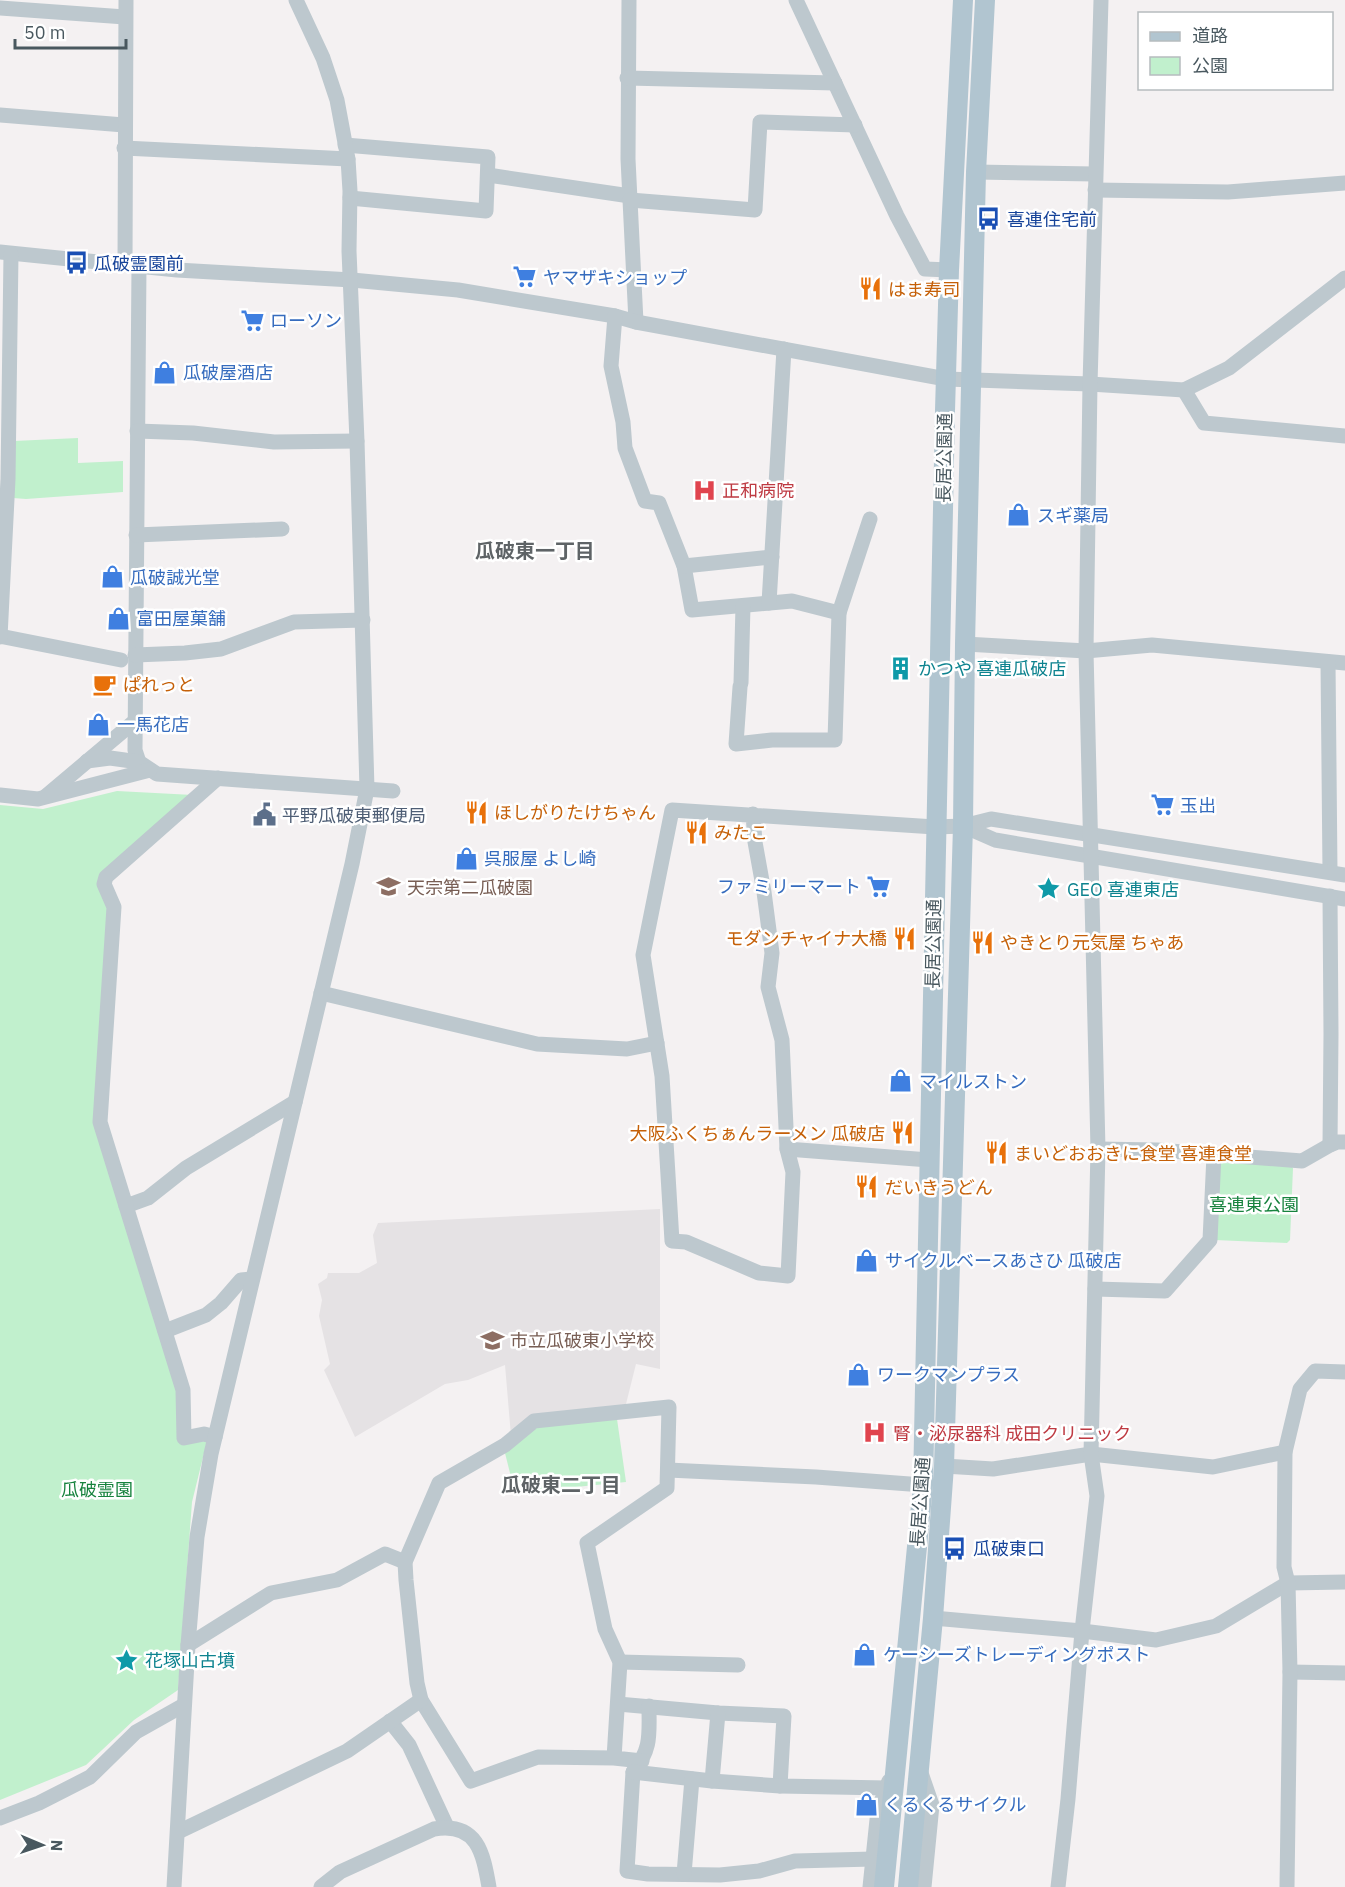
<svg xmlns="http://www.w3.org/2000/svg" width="1345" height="1887" font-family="'IBM Plex Sans','Noto Sans JP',sans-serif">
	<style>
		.education { fill: #e5e2e4 }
		.green { fill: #c1f0cd }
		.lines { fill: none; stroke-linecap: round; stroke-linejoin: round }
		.minor { stroke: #bdc8ce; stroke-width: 15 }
		.major { stroke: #b1c5d0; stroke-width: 20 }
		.labels { text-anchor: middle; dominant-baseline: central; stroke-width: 5; stroke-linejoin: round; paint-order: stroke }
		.transit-label { font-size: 18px; fill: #164399; stroke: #fff; text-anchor: start }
		.shop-label { font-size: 18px; fill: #366cbe; stroke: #fff; text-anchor: start }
		.food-label { font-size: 18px; fill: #c56008; stroke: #fff; text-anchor: start }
		.street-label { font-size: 18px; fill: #49585f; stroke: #fff }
		.health-label { font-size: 18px; fill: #be3a42; stroke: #fff; text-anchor: start }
		.culture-label { font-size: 18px; fill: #0d838f; stroke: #fff; text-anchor: start }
		.service-label { font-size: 18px; fill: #4e5e75; stroke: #fff; text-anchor: start }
		.education-label { font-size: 18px; fill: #785e54; stroke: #fff; text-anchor: start }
		.park-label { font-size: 18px; fill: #17833e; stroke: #fff }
		.neighbourhood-label { font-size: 20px; font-weight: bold; fill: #5e6366; stroke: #fff }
	</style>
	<rect width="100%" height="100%" fill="#f4f1f2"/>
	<!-- education -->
	<polygon class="education" points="660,1209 660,1369 636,1364 625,1408 511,1436 505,1365 468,1380 445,1384 355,1437 324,1370 330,1364 319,1316 322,1300 318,1284 327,1278 328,1273 359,1273 377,1263 373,1235 378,1223"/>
	<!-- green -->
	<g class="green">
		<polygon points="78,438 78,463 123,461 123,492 26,499 13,498 14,441"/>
		<polygon points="117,791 193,795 102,874 108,909 94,1123 178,1390 181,1442 207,1441 192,1502 178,1690 134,1720 86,1765 0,1800 0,805 43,809"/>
		<polygon points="1221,1163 1290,1165 1293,1168 1290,1240 1287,1243 1215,1240 1218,1167"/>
		<polygon points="617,1419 626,1482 515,1493 505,1453 537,1425"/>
	</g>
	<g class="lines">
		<!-- minor -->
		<g class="minor">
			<polyline points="629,0 628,159 636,322"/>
			<polyline points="796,0 897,216 925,269 949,270"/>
			<polyline points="0,8 125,17"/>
			<polyline points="627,78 835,83"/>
			<polyline points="0,115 124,125"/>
			<polyline points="345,145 488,157 486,211 350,198"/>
			<polyline points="124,148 348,159"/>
			<polyline points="976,172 1095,174"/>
			<polyline points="488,175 630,196"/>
			<polyline points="1095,190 1228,192 1345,183"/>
			<polyline points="630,200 755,210 760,122 855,125"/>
			<polyline points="0,252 177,270 352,280 458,290 615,316 636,322 946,379 1090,384 1184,390 1229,368 1345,278"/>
			<polyline points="125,264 126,0"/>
			<polyline points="139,266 135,750 139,762 157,774 393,791"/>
			<polyline points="615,316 611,366 623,422 625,448 645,501 659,503 684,566 692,610 792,601 839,613"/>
			<polyline points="1184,390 1204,423 1345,436"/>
			<polyline points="137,431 193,433 274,442 357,441"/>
			<polyline points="136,535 282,529"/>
			<polyline points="684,566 772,557"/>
			<polyline points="769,603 784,349"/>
			<polyline points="0,636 121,660"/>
			<polyline points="0,637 8,479 11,254"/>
			<polyline points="965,644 1086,651 1152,645 1345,663"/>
			<polyline points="135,655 185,653 221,649 294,622 363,620"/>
			<polyline points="1328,662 1330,872"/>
			<polyline points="741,683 743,606"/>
			<polyline points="740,687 736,744 772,740 835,740 839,613 870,519"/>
			<polyline points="87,761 110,758 139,762"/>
			<polyline points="0,795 38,799 150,770"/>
			<polyline points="46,796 135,721"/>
			<polyline points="753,814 755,842 764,892 772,953 768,987 782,1040 787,1149 793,1172 788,1276 759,1273 686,1242 672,1241 662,1076 643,955 672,810 935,827 963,826 991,819 1345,875"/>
			<polyline points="963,826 995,840 1345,899"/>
			<polyline points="321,993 537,1044 627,1049 657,1043"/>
			<polyline points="1330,1145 1331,1034 1330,896"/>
			<polyline points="787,1149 929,1160"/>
			<polyline points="1098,1149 1157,1150 1302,1161 1330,1145 1337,1142 1345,1142"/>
			<polyline points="126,1206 148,1198 186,1168 295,1102"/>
			<polyline points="1095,1289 1165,1291 1210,1240 1214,1155"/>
			<polyline points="165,1331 206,1315 221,1303 241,1280 252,1279"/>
			<polyline points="215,1437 204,1434 184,1438 183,1390 100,1122 114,907 104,884 106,877 218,778"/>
			<polyline points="944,1466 993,1469 1091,1454 1213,1467 1285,1452"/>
			<polyline points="668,1470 816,1477 923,1485"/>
			<polyline points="933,1618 1082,1631 1156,1640 1216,1626 1288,1583 1345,1582"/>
			<polyline points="188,1645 271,1593 337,1580 385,1554 405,1562"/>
			<polyline points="620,1662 738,1665"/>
			<polyline points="1290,1672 1345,1673"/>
			<polyline points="618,1704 718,1713 784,1716 780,1786"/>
			<path d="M 649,1706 C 649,1734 652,1749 633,1772 L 627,1871 L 648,1874 L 720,1875 L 759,1871 L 795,1861 L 873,1859"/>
			<polyline points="390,1721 409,1745 447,1827"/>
			<polyline points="614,1758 620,1662 605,1629 587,1543 667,1488 669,1407 534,1421 505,1445 439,1483 405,1562 406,1580 417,1683 421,1700 471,1781 538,1757 614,1758 642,1761"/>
			<polyline points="633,1772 712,1781 780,1786 887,1788"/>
			<polyline points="921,1773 932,1805 924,1887"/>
			<polyline points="712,1781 718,1713"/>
			<polyline points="0,1818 39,1803 90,1777 136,1732 184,1705"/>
			<polyline points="178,1832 347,1751 421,1700"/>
			<polyline points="684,1874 692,1779"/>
			<polyline points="174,1887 188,1645 197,1537 211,1454 352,864 367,789 357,441 349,251 350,191 348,159 337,100 323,58 296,0"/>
			<path d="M 321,1887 L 340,1872 L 434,1829 C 477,1822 483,1852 489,1887"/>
			<polyline points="870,1887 878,1810 889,1781"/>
			<polyline points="1058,1887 1068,1799 1082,1631 1097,1496 1091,1454 1098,1149 1086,651 1090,384 1101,0"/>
			<polyline points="1287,1887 1290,1672 1288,1583 1284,1567 1285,1452 1300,1389 1315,1371 1345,1372"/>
		</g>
		<!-- major -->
		<g class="major">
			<polyline points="884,1887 923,1485 945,411 949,270 963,0"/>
			<polyline points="908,1887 933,1618 944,1466 963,826 965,644 976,172 985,0"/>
		</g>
	</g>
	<!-- icons -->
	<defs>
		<symbol id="bus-bare" viewBox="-9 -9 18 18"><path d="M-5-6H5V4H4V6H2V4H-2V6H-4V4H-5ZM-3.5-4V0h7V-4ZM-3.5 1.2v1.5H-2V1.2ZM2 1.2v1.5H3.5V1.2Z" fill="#1a4fb4" stroke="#fff" stroke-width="2.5" paint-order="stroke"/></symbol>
		<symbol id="supermarket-bare" viewBox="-9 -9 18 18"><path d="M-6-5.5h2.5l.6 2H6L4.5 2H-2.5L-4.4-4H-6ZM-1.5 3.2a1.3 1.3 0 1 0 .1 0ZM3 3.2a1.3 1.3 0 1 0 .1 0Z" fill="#3f7fe0" stroke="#fff" stroke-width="2.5" paint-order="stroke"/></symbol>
		<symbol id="restaurant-bare" viewBox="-9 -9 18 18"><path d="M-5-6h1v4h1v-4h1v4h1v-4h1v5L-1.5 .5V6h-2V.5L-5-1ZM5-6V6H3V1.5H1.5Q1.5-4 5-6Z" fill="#e8710a" stroke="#fff" stroke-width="2.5" paint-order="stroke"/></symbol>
		<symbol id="shop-bare" viewBox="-9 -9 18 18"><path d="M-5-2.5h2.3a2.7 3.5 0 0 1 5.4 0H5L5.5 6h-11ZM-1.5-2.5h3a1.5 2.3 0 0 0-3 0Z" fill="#3f7fe0" stroke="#fff" stroke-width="2.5" paint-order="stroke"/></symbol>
		<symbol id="hospital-bare" viewBox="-9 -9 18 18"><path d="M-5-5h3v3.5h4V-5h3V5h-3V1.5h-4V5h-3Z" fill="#e0444e" stroke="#fff" stroke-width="2.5" paint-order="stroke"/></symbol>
		<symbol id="building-bare" viewBox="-9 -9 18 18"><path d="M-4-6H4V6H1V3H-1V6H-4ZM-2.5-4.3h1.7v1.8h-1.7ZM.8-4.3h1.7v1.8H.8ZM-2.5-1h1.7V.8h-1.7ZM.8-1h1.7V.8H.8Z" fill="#0f9aa8" stroke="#fff" stroke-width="2.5" paint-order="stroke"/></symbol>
		<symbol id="cafe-bare" viewBox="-9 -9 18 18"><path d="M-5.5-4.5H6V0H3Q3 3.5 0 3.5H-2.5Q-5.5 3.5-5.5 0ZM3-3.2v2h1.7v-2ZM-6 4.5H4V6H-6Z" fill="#e8710a" stroke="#fff" stroke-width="2.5" paint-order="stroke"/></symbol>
		<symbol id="civic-bare" viewBox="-9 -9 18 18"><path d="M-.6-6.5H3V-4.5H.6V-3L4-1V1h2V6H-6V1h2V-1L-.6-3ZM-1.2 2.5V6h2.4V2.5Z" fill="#5c6f8a" stroke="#fff" stroke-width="2.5" paint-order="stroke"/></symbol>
		<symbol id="school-bare" viewBox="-9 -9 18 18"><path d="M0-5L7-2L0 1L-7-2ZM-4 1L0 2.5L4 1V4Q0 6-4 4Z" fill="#8d6e63" stroke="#fff" stroke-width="2.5" paint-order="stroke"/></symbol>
		<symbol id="sight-bare" viewBox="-9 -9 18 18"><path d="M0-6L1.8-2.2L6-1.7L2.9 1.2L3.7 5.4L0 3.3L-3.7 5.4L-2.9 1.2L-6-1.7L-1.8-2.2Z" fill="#0f9aa8" stroke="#fff" stroke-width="2.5" paint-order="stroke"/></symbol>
	</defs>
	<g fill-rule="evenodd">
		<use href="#bus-bare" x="972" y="202" width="33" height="33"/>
		<use href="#bus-bare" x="60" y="246" width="33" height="33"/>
		<use href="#supermarket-bare" x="508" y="260" width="33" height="33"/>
		<use href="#restaurant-bare" x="854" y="272" width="33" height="33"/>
		<use href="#supermarket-bare" x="236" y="304" width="33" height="33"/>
		<use href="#shop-bare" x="148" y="356" width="33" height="33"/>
		<use href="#hospital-bare" x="688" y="474" width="33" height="33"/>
		<use href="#shop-bare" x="1002" y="498" width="33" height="33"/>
		<use href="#shop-bare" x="96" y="560" width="33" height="33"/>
		<use href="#shop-bare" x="102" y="602" width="33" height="33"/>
		<use href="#building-bare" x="884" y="652" width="33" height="33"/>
		<use href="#cafe-bare" x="88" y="668" width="33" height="33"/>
		<use href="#shop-bare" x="82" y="708" width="33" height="33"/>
		<use href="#supermarket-bare" x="1146" y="788" width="33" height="33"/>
		<use href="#restaurant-bare" x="460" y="796" width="33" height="33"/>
		<use href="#civic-bare" x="248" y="798" width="33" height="33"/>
		<use href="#restaurant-bare" x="680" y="816" width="33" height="33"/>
		<use href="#shop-bare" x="450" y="842" width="33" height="33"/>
		<use href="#supermarket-bare" x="862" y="870" width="33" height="33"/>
		<use href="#school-bare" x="372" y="870" width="33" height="33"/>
		<use href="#sight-bare" x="1032" y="872" width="33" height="33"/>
		<use href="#restaurant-bare" x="888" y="922" width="33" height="33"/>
		<use href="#restaurant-bare" x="966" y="926" width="33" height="33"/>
		<use href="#shop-bare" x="884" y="1064" width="33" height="33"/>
		<use href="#restaurant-bare" x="886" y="1116" width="33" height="33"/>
		<use href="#restaurant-bare" x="980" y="1136" width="33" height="33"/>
		<use href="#restaurant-bare" x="850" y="1170" width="33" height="33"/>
		<use href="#shop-bare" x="850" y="1244" width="33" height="33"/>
		<use href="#school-bare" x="476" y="1324" width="33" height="33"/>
		<use href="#shop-bare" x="842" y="1358" width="33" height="33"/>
		<use href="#hospital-bare" x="858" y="1416" width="33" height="33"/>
		<use href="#bus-bare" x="938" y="1532" width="33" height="33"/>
		<use href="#shop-bare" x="848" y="1638" width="33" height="33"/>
		<use href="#sight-bare" x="110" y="1644" width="33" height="33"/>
		<use href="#shop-bare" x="850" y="1788" width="33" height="33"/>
	</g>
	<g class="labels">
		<!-- transit labels -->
		<g class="transit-label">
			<text x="1007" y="219">喜連住宅前</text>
			<text x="94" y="263">瓜破霊園前</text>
			<text x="973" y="1548">瓜破東口</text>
		</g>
		<!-- shop labels -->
		<g class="shop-label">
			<text x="543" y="277">ヤマザキショップ</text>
			<text x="270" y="320">ローソン</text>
			<text x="183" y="372">瓜破屋酒店</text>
			<text x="1037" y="515">スギ薬局</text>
			<text x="130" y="577">瓜破誠光堂</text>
			<text x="136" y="618">富田屋菓舗</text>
			<text x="117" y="724">一馬花店</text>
			<text x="1180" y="805">玉出</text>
			<text x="484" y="858">呉服屋 よし崎</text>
			<text x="861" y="886" text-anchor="end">ファミリーマート</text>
			<text x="919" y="1081">マイルストン</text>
			<text x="885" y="1260">サイクルベースあさひ 瓜破店</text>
			<text x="877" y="1374">ワークマンプラス</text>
			<text x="883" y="1654">ケーシーズトレーディングポスト</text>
			<text x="884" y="1804">くるくるサイクル</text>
		</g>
		<!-- food labels -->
		<g class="food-label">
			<text x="888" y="289">はま寿司</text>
			<text x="123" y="684">ぱれっと</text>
			<text x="494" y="812">ほしがりたけちゃん</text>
			<text x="714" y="832">みたこ</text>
			<text x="887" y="938" text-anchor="end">モダンチャイナ大橋</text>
			<text x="1000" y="942">やきとり元気屋 ちゃあ</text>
			<text x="885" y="1133" text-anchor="end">大阪ふくちぁんラーメン 瓜破店</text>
			<text x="1014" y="1153">まいどおおきに食堂 喜連食堂</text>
			<text x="885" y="1187">だいきうどん</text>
		</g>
		<!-- street labels -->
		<g class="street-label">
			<text transform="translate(944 458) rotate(-89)">長居公園通</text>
			<text transform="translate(933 944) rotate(-89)">長居公園通</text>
			<text transform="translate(920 1502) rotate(-86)">長居公園通</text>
		</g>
		<!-- health labels -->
		<g class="health-label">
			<text x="722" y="490">正和病院</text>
			<text x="893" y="1433">腎・泌尿器科 成田クリニック</text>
		</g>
		<!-- culture labels -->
		<g class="culture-label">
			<text x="918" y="668">かつや 喜連瓜破店</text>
			<text x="1067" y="889">GEO 喜連東店</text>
			<text x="145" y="1660">花塚山古墳</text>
		</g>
		<!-- service labels -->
		<g class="service-label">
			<text x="282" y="815">平野瓜破東郵便局</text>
		</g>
		<!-- education labels -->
		<g class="education-label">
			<text x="407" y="887">天宗第二瓜破園</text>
			<text x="510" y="1340">市立瓜破東小学校</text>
		</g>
		<!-- park labels -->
		<g class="park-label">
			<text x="1254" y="1204">喜連東公園</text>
			<text x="97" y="1489">瓜破霊園</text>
		</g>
		<!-- neighbourhood labels -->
		<g class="neighbourhood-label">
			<text x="535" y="550">瓜破東一丁目</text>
			<text x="561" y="1484">瓜破東二丁目</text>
		</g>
	</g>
	<!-- legend -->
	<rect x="1138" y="12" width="195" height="78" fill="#ffffff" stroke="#b6bcbf" stroke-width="1.5"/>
	<rect x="1150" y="32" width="30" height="9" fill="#b1c5d0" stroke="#b6bcbf" stroke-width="1.5"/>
	<text x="1192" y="42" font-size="18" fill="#49585f">道路</text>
	<rect x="1150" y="57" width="30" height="18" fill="#c1f0cd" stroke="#b6bcbf" stroke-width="1.5"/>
	<text x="1192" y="72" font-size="18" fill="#49585f">公園</text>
	<!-- north arrow -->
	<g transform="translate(42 1845) rotate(92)" stroke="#ffffff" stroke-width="4.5" paint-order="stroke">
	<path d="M0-4.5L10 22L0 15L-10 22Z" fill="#49585f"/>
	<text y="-9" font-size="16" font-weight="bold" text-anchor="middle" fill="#49585f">N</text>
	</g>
	<!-- scale -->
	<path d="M15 39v9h111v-9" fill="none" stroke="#49585f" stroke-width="3"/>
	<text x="24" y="39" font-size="18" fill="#49585f" stroke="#ffffff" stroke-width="4.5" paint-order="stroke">50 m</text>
</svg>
